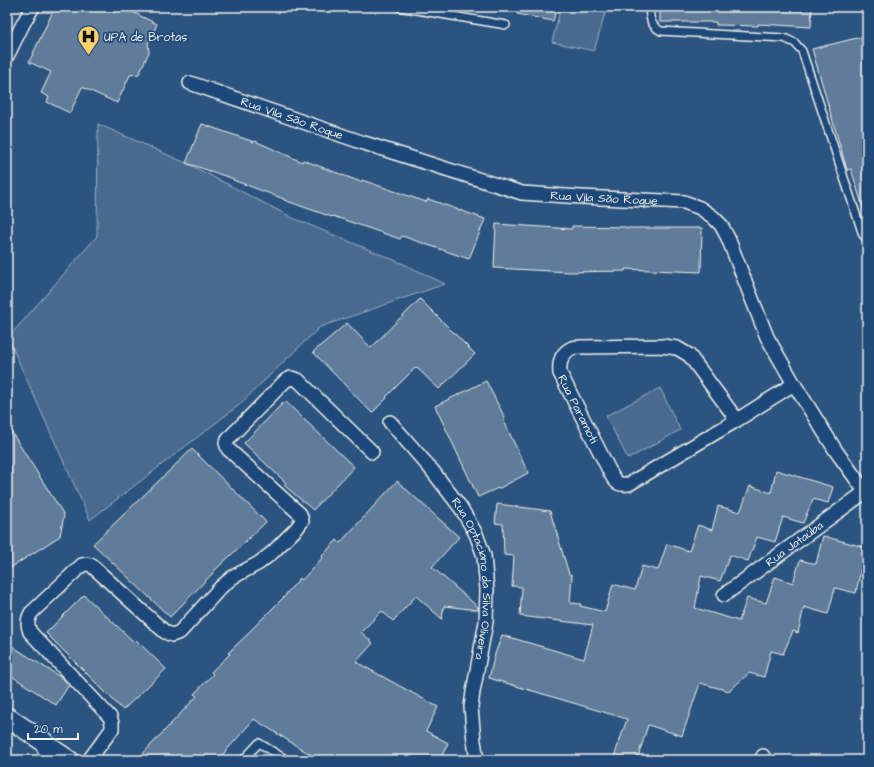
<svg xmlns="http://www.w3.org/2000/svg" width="874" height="767" font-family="'Architects Daughter',sans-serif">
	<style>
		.green { fill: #496b90; stroke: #9eaebc }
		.building { fill: #5e7b9a; stroke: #f4f1e8 }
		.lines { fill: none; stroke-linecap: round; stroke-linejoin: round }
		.service-casing { stroke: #f4f1e8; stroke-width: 10 }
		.minor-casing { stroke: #f4f1e8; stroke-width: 16 }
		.tertiary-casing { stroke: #f4f1e8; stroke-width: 19 }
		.secondary-casing { stroke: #f4f1e8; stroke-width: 22 }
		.service { stroke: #1f4a7a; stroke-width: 7 }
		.minor { stroke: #1f4a7a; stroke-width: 13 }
		.tertiary { stroke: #1f4a7a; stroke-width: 16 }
		.secondary { stroke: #1f4a7a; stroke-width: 19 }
		.labels { text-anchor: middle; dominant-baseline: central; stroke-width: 3.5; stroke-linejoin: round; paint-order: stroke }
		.poi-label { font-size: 12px; fill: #f4f1e8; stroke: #1f4a7a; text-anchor: start }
		.street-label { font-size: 12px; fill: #f4f1e8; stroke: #1f4a7a }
	</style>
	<rect width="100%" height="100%" fill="#2c5481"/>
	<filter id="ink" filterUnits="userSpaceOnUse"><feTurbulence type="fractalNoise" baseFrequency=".025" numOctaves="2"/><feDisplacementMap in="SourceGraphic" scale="8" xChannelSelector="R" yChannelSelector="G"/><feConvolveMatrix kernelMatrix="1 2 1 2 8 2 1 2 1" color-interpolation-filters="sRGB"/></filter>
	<g filter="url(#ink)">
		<!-- green -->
		<g class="green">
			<polygon points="561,7 607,7 594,51 552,42"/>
			<polygon points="98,124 186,163 295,219 406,265 445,284 320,327 239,405 90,520 8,338 97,236"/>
			<polygon points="660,388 680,430 628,459 606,416"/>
		</g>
		<!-- building -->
		<g class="building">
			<polygon points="55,7 122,7 157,24 148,44 149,52 139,74 130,75 117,103 82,87 70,113 47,102 49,97 41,93 51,72 29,62"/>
			<polygon points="517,7 557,7 553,21 517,14"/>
			<polygon points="660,7 812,7 811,27 758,24 758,26 716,25 716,22 660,22"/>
			<polygon points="861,37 867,63 867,210 864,211 851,169 847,170 812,49"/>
			<polygon points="202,124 254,142 255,141 302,162 303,160 361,182 362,180 426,202 428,199 485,219 469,259 402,236 400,239 333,216 332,217 284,200 284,199 233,180 234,179 186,163"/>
			<polygon points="496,224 572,229 572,226 626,227 626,228 702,228 701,272 625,269 625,271 570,272 494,268"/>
			<polygon points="420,299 475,354 439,389 416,367 386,397 387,398 372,413 313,352 347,323 371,348 400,318 400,319"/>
			<polygon points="486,381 505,418 503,419 528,473 498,489 498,488 478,497 435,406"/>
			<polygon points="285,401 354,467 313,510 284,485 286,483 244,443"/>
			<polygon points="7,425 64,515 60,536 7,570"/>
			<polygon points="192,449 266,522 213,572 213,573 170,617 93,544"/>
			<polygon points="776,470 833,487 828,503 813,499 803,523 783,517 775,542 757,537 748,561 730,555 720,581 701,576 695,608 739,621 747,598 766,603 775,577 793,583 800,560 816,564 823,536 867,548 867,570 861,568 856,593 835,588 828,614 804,607 798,633 793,631 783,654 771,651 764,677 749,673 729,691 700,683 682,736 648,725 637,760 613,760 627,719 489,678 495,654 502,635 584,659 593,625 520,616 522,587 512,586 514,556 504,555 503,524 495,523 497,504 550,511 569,574 572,575 570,603 581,604 580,606 605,612 613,584 635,590 642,566 658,570 667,544 689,551 698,525 712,530 718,506 740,512 750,486 771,493"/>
			<polygon points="397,481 459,537 432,567 478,607 478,610 444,606 442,619 416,596 393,621 382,611 361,632 373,643 356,662 438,707 426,731 448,743 440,760 319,760 254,719 218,760 137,760 197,696 194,694 213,674 211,672 230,654 228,653 249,633 248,633 286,595 286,594 300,578 302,580 323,557 322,556 337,540 340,543"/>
			<polygon points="84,595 134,642 136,640 166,669 123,710 46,633"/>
			<polygon points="7,643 65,680 69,685 56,705 7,673"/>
		</g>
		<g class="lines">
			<defs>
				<g id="service">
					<polyline points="399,7 506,25"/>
					<path d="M 649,7 C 650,19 650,25 661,31 L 784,38 L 795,43 L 802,51 L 863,235 L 867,239"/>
					<polyline points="243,760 259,743 287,760"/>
				</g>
				<g id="minor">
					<polyline points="7,56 24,22 33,7"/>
					<path id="s1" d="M 190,83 L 364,143 L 522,193 L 581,197 L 684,202 L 700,208 L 713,217 L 721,225 L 728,238 L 767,337 L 794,384 L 836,451 L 867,494"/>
					<path id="s2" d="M 737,420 L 689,355 L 677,348 L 663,346 L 581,347 C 578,347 574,347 572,348 C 561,353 559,363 560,373 L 612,476 C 617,484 619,485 629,484 L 737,420 L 794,384"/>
					<path id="s3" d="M 390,422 L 431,469 L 461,508 L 476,534 L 484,556 L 487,590 L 486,622 L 473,692 L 471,707 L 474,741 L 477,760"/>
					<path id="s4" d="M 724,595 L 865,492"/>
					<path d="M 89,760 L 112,729 L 112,723 L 110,717 L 30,632 C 27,625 27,620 31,613 L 82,565 L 86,564 L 91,565 L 165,632 L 172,635 L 180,632 L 221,587 L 233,577 L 259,563 L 273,552 L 297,528 L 302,521 L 300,514 L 228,449 L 226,443 L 230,437 L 285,381 L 291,378 L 298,380 L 372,452"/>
					<polyline points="762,760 763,756"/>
				</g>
				<polyline id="tertiary" points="44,742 71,760"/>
				<polyline id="secondary" points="7,717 44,742 51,755 52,760"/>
			</defs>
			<!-- service casing -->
			<use href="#service" class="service-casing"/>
			<!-- minor casing -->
			<use href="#minor" class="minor-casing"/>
			<!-- tertiary casing -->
			<use href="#tertiary" class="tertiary-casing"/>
			<!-- secondary casing -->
			<use href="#secondary" class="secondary-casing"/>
			<!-- service -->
			<use href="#service" class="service"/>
			<!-- minor -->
			<use href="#minor" class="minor"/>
			<!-- tertiary -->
			<use href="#tertiary" class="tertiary"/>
			<!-- secondary -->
			<use href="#secondary" class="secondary"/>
		</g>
	</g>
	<!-- icons -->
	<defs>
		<symbol id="hospital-pin" viewBox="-11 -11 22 30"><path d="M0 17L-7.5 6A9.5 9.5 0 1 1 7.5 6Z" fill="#ffd166" stroke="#1f4a7a"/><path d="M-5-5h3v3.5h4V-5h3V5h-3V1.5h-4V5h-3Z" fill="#111"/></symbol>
	</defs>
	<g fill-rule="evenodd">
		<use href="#hospital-pin" x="76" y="24" width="25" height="34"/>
	</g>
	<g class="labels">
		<!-- poi labels -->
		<g class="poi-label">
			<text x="104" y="37">UPA de Brotas</text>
		</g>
		<!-- street labels -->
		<g class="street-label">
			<text stroke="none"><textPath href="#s1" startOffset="108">Rua Vila São Roque</textPath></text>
			<text stroke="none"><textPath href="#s1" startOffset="432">Rua Vila São Roque</textPath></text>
			<text stroke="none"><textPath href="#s2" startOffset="270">Rua Paramoti</textPath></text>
			<text stroke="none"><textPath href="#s4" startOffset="87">Rua Jataúba</textPath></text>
			<text stroke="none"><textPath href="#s3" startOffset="185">Rua Optaciano da Silva Oliveira</textPath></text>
		</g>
	</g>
	<!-- margin -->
	<rect width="874" height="767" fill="none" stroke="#1f4a7a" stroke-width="24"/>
	<rect x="12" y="12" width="850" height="743" fill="none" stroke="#f4f1e8" stroke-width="1.5" filter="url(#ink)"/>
	<!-- scale -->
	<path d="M28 733v6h50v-6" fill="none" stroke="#f4f1e8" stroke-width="2"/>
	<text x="34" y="733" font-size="12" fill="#f4f1e8" stroke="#1f4a7a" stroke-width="3" paint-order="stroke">20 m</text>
</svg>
